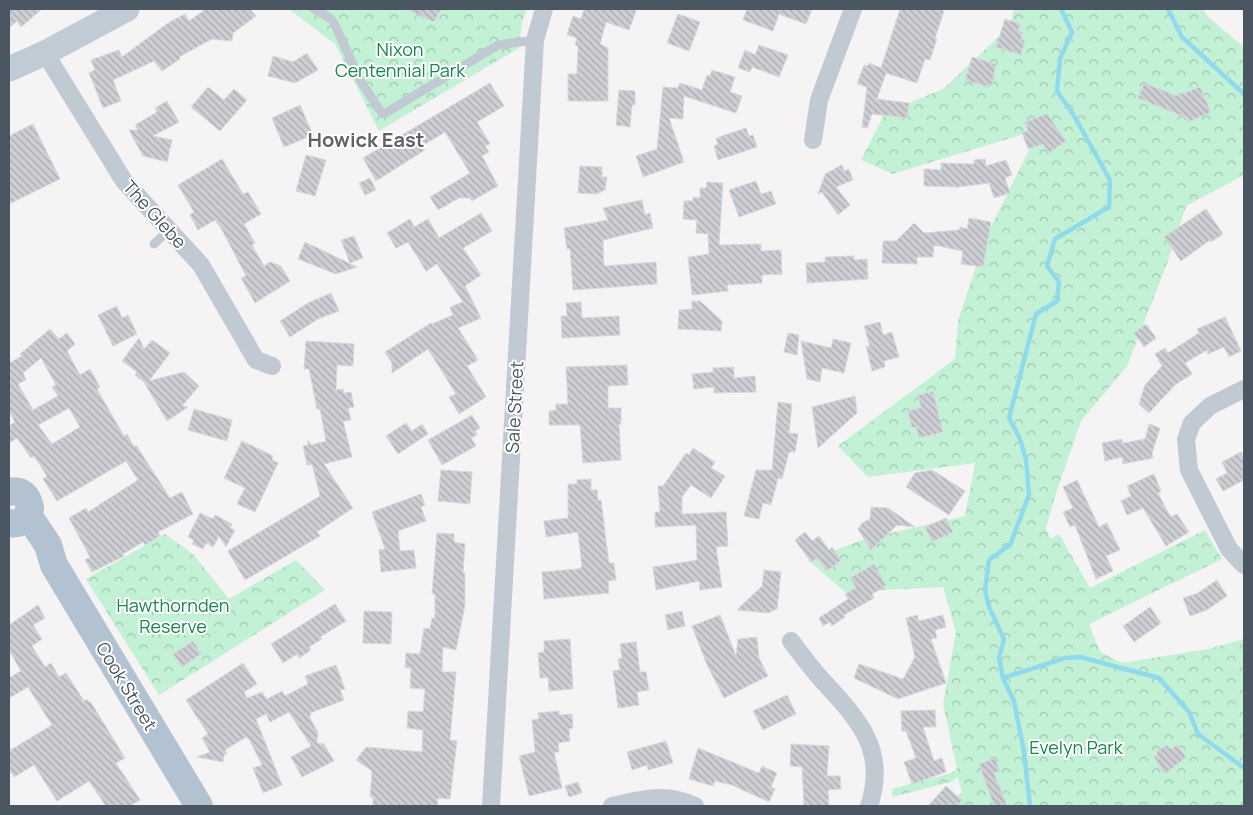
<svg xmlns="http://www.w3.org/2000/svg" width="1253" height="815" font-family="Manrope,sans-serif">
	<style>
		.forest { fill: url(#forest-crowns) }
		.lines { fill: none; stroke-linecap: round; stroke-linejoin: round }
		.stream { stroke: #90daee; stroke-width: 4.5 }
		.building { fill: url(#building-back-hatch); stroke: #d7d9de; fill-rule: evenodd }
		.lane { stroke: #c1cad2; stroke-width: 9 }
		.street { stroke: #c1cad2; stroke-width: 18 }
		.secondary { stroke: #c1cbd6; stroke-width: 25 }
		.primary { stroke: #b3c2d1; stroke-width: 28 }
		.labels { text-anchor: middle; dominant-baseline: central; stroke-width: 4; stroke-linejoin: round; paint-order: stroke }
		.park-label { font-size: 18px; fill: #17864f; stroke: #fff }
		.street-label { font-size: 18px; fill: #4a5661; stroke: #fff }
		.quarter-label { font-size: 20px; font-weight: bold; fill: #5f6368; stroke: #fff }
	</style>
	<defs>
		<pattern id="forest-crowns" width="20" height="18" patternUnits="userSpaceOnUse" patternTransform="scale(1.25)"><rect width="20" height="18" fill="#c3f1d5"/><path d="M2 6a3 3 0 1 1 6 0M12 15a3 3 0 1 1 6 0" fill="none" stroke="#a0c6b0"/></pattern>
		<pattern id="building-back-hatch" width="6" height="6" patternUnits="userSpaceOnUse" patternTransform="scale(1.25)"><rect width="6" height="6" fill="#cdcfd5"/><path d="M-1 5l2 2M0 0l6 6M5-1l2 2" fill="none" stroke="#a8abb0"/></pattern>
	</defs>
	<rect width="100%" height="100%" fill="#f5f3f3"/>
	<!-- forest -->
	<g class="forest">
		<polygon points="289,9 527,9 522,22 519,48 379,131 335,44"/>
		<polygon points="1014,9 1203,9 1209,18 1244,47 1244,175 1186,206 1168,261 1127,366 1081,421 1055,496 1046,528 1050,539 1059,534 1090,588 1205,530 1222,559 1089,624 1100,652 1122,663 1208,649 1244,639 1244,806 948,806 962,792 958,777 951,782 892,797 892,789 951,773 957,769 943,704 956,632 943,587 845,592 808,560 865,539 965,516 975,463 868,477 838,446 955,359 958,321 985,239 1031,146 1027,133 892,174 861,160 885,113 943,89 1010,26"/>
		<polygon points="165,534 193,554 229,599 296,560 325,590 159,695 86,579"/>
	</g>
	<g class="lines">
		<!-- stream -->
		<g class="stream">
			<polyline points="1168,9 1182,37 1244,94"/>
			<polyline points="1003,678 1065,658 1080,657 1159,678 1189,712 1198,734 1244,768"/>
			<polyline points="1030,806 1024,752 1014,701 1003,678 999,658 1004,639 989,607 985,590 989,560 1010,545 1029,495 1026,460 1020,439 1009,418 1036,314 1057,301 1059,282 1047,266 1055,239 1109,207 1110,180 1073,114 1057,91 1060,59 1072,32 1061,9"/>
		</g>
	</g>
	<!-- building -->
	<g class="building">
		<polygon points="9,9 42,9 21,27 17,21 9,28"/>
		<polygon points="206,9 250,9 256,16 233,33 232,41 212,39 179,57 180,59 162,71 154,61 113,80 121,101 103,108 89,73 95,70 91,60 119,50 122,57 168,23 185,14 189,21"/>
		<polygon points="406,9 441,9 434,22"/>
		<polygon points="584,9 629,9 636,11 629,30 606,22 600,44 608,48 608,101 568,101 568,74 577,74 578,46 575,45 577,38 567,35 573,16 581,19"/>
		<polygon points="747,9 812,9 806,24 779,14 773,31 743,20"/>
		<polygon points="900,9 936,9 944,11 935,38 937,39 930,60 925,59 917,83 886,73 877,99 909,103 907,118 872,114 867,128 862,127 867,87 857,84 864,65 868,66 869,63 881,68"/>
		<polygon points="678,14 700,22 689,51 667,43"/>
		<polygon points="1005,19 1021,24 1018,31 1023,33 1021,39 1025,41 1021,55 996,47"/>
		<polygon points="759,45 788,55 779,77 752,67 750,72 738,68 745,50 755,55"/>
		<polygon points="307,53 318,70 295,83 268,76 273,56 293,62"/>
		<polygon points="972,57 996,64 992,85 990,84 989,87 965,80"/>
		<polygon points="712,70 735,77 730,92 742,96 736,113 684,96 683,119 669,118 684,162 643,177 636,156 657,149 663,87 678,88 680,83 702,90 707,75 710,76"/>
		<polygon points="490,83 504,106 477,122 490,144 485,146 489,152 482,156 498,186 472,201 470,198 459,198 438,210 430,197 470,173 445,132 422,146 425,150 376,181 363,158"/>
		<polygon points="1144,83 1177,96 1200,87 1211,112 1188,122 1187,118 1138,98"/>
		<polygon points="208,87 224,100 234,89 247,100 220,131 191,107"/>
		<polygon points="619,90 635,91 635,105 632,105 630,127 616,125"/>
		<polygon points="167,101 179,122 153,136 172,140 167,162 143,156 129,130 138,130 135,125 157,112 155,108"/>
		<polygon points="300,105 313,135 284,147 272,118"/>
		<polygon points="1047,114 1066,141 1049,153 1043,144 1028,149 1022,133 1028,131 1025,122"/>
		<polygon points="33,124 60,179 9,204 9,136"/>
		<polygon points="746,128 749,136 753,135 757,147 718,160 714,146 718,144 716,138"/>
		<polygon points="306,155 326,160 315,196 296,191"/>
		<polygon points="222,159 243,194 248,192 261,214 244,224 255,243 252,245 264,266 270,262 281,266 290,281 255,303 241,278 246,276 222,230 215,220 198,230 190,215 194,212 178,185"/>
		<polygon points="985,159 986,166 1006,160 1012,175 1005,178 1010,193 994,198 989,183 958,187 924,186 924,169 941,170 941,163 974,164 974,160"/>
		<polygon points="842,165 844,171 849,169 853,180 836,187 850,205 838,215 822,192 818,194 825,174"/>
		<polygon points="580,166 602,167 602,177 607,177 605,190 596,194 578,193"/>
		<polygon points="370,178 376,190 365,195 359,183"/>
		<polygon points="756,181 761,194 771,191 776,204 739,217 729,190"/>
		<polygon points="707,182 723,183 719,245 761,244 761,251 781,250 782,274 762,275 762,283 727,285 728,291 692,295 688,257 709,254 708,234 696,233 697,220 683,219 684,201 693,201 693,197 700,198 700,188 706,188"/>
		<polygon points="642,200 645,215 650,213 653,228 603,240 604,266 656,262 657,284 573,290 570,249 567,249 564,228 608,220 603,208"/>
		<polygon points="1206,209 1223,234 1211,242 1210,240 1181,261 1164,237"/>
		<polygon points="481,213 492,231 463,248 481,275 465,286 481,318 458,328 478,360 467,366 486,397 459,414 449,397 456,394 428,349 392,373 392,363 385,352 431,323 432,324 453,315 450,307 463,302 437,264 426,271 408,242 396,248 387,233 410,219 414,227 428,219 439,238"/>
		<polygon points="969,218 991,222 983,267 961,264 963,251 934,245 933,257 917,257 917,264 882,263 883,241 896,241 914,223 924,233 959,230 960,227 967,229"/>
		<polygon points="354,236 363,258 350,263 341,240"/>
		<polygon points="305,242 357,267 336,274 298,259"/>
		<polygon points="854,256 854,260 867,259 868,279 807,283 806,263 825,262 825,257"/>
		<polygon points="331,293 339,311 318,319 290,337 280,321 308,303"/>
		<polygon points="692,301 700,301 722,321 721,331 678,329 679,310 692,309"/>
		<polygon points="581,302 582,318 619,316 620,335 562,338 561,316 567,316 566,303"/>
		<polygon points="117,306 122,318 128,315 137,334 113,346 98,315"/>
		<polygon points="1225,317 1241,351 1229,357 1224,347 1208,354 1207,350 1185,363 1192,374 1175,385 1149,413 1139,404 1145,385 1162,366 1155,354 1165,348 1168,353 1199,333 1197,329"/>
		<polygon points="880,322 883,335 892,332 899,357 884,361 885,367 872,371 866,346 870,347 864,326"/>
		<polygon points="1146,324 1156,338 1144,347 1134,333"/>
		<path d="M 50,329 L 59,339 L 67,333 L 75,344 L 67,351 L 80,375 L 90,369 L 100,387 L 97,389 L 124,436 L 127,434 L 134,447 L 136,445 L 170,498 L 182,492 L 193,514 L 158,532 L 160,536 L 145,545 L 143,542 L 123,554 L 124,556 L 92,572 L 85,560 L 90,557 L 69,518 L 86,508 L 88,512 L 138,480 L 126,461 L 57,501 L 43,479 L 47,476 L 34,456 L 31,458 L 17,438 L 9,443 L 9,426 L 15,422 L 9,411 L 9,363 L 22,356 L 20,354 ZM 41,358 L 56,385 L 52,387 L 58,396 L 33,410 L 18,384 L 26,380 L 23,373 ZM 69,408 L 80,427 L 52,444 L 38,425 Z"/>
		<polygon points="788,333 799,335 797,355 784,352"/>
		<polygon points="139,338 144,349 152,340 170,353 149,381 184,372 199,386 182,406 188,407 167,421 144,382 135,375 137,372 122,361"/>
		<polygon points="833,339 851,343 844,373 822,368 820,382 807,379 801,341 831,348"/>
		<polygon points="306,341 354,344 353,366 337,365 336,390 343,389 344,393 351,392 354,407 348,408 351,420 343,421 352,457 324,464 353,508 317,532 320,536 245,580 228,551 320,496 312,464 307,465 303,446 308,445 308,440 311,445 326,441 320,409 317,409 309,369 304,369"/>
		<polygon points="627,365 628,385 608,386 608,408 621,408 621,424 619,424 621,460 583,463 580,425 549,425 549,411 556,410 556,404 568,404 566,367"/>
		<polygon points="734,367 734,378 755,376 756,392 714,393 714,387 694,389 692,374 713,372 713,368"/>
		<polygon points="933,391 943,432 919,438 916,427 912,428 908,411 921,408 918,395"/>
		<polygon points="855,396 857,413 818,448 812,407"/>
		<polygon points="778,402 792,404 789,433 798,434 795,452 789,452 782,479 778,478 771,505 763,503 759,519 744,516 756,470 772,470"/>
		<polygon points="194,409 232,420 227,441 188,430"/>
		<polygon points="472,415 480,428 475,431 477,435 471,438 476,446 442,465 428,440"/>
		<polygon points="406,423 412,431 422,424 428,434 398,454 386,436"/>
		<polygon points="1149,424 1160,428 1152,453 1153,458 1123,464 1122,457 1105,461 1102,443 1122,439 1123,443 1145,439"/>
		<polygon points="242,441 273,456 272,460 278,463 255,512 237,504 245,488 224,478"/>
		<polygon points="693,448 715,462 711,468 725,476 711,498 691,485 682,497 682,514 726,512 728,546 716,547 722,587 700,590 699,581 656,590 653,567 697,560 696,525 655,527 655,512 660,512 658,486 663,486 686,453 689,455"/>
		<polygon points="1241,452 1244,459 1244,480 1223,491 1216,479 1227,473 1222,462"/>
		<polygon points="441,470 472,472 470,504 438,501"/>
		<polygon points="932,470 965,491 949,515 906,487 915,473"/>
		<polygon points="1154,474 1161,491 1158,493 1164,505 1171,517 1177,514 1189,532 1166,546 1143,508 1127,515 1121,501 1131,496 1127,486"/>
		<polygon points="591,479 591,490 597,490 598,501 601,500 609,563 614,563 616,580 608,581 609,593 544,599 542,572 578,569 582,567 578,532 546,537 544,521 568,518 568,484 577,484 577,480"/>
		<polygon points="1077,480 1099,527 1107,523 1120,550 1106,556 1113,571 1096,579 1075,525 1070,527 1063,512 1073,508 1063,487"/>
		<polygon points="421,494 425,505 421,507 426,521 398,531 400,551 414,550 416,568 381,572 379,550 385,549 372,512"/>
		<polygon points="871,507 888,508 915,527 897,525 871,550 858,529 862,523 870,519"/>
		<polygon points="200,513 213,519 215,515 232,524 230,528 235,530 226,547 219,536 213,547 206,543 203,549 192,544 194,540 188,537"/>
		<polygon points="946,518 953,532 932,542 925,527"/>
		<polygon points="805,532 812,541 819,536 829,550 832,547 841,560 827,571 817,558 811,562 795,540"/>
		<polygon points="437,533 454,534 454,542 465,544 463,573 465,573 465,605 456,650 443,647 442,672 456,672 450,740 457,741 450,799 438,798 437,806 373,806 373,797 370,797 372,771 356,760 366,747 422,752 423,730 407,728 408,711 423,712 425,689 410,688 411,668 405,668 406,653 420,654 424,628 430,629 432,618 435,618 435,594 432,594"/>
		<polygon points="874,564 886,586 872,594 874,598 844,615 845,617 832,626 830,622 823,626 819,618 848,599 845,594 856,588 850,578"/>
		<polygon points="764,570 781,572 777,609 768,613 737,610 762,586"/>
		<polygon points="1217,580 1227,596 1207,610 1190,616 1183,598 1198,593"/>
		<polygon points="335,604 346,621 320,637 322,639 309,647 311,650 299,658 297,654 283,663 271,644"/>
		<polygon points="38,605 45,618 33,625 42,639 32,646 45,667 51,663 59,677 66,673 84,701 87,699 88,702 90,701 103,722 125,758 116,763 140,800 130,806 106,806 89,781 57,801 34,765 14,777 9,769 9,751 52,725 28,687 9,698 9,678 21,671 9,650 9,625"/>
		<polygon points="1150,607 1161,623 1134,642 1123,626"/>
		<polygon points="364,611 392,612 391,644 363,643"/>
		<polygon points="682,611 685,626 668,630 665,615"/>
		<polygon points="720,615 736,656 738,639 757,637 759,658 768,676 724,698 707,665 692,626"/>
		<polygon points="917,615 919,621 943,615 946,627 935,630 937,638 931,639 946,683 898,699 854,678 859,664 903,679 915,657 906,618"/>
		<polygon points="570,639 573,689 549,691 548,677 540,678 538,653 544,652 544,641"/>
		<polygon points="193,641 201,654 182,667 173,654"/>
		<polygon points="636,642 640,672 646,672 649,690 637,692 639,705 618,708 613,671 620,670 618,659 622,658 620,644"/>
		<polygon points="243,663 257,684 244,692 247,698 262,692 267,699 282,691 285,696 308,684 305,676 336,665 345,689 340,690 344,700 310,713 311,715 309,716 318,733 317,743 324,744 334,761 302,777 291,757 311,746 289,712 270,722 266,714 256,719 282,785 263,793 253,768 262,765 249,739 246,737 225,750 227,754 224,755 223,762 197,757 210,752 202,738 208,734 186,700"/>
		<polygon points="787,695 796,714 763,730 753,711"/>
		<polygon points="935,710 936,727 923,727 934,761 942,758 946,772 912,784 904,762 916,758 906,731 902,731 901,711"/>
		<polygon points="559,711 559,715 572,714 573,728 569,729 570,741 558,743 559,752 554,752 562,788 529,796 519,756 535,752 532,720 539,719 538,713"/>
		<polygon points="666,741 673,763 648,770 647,765 632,770 627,752"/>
		<polygon points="791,744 829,746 827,776 840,776 841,789 828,790 829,806 804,806 802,767 790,766"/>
		<polygon points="1167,745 1170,749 1178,745 1186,757 1165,774 1154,757 1158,754 1156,752"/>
		<polygon points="698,748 759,773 762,766 777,773 771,787 775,789 769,802 732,785 715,781 713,786 689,779"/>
		<polygon points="995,758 1000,771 994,773 1007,806 994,806 979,764"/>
		<polygon points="578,782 582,793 569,797 565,786"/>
		<polygon points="946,786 962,800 957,806 928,806"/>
	</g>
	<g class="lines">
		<!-- lane -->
		<g class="lane">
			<polyline points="314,9 330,18 334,23 361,82 381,112 384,114 498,45 535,40"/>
			<polyline points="154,244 169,230"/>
		</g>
		<!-- street -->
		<g class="street">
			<polyline points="45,53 124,181 201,265 256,360 272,366"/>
			<polyline points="813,140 819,100 853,9"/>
			<polyline points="1244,389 1210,406 1192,423 1186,439 1189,470 1229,549 1244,565"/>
			<path d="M 791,641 C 801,654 811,668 822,680 C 858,719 888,750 869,806"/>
			<polyline points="491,806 535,40 544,9"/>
			<path d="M 612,806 C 644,799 665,792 695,806"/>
		</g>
		<!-- secondary -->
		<polyline class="secondary" points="9,69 45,53 127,9"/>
		<!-- primary -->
		<g class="primary">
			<path d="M 9,492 C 21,489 28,496 30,508 C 27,519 21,525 9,523"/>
			<polyline points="28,515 48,545 54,565 199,806"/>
		</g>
	</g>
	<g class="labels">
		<!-- park labels -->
		<g class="park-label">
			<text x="400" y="49">Nixon<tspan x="400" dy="21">Centennial Park</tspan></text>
			<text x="173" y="605">Hawthornden<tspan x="173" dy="21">Reserve</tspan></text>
			<text x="1076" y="747">Evelyn Park</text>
		</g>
		<!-- street labels -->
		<g class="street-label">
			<text transform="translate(155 214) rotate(48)">The Glebe</text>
			<text transform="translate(514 407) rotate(-87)">Sale Street</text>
			<text transform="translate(127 686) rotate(59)">Cook Street</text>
		</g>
		<!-- quarter labels -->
		<g class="quarter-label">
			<text x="366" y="139">Howick East</text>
		</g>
	</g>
	<!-- border -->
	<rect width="1253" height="815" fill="none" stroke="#4a5661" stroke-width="20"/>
</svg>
